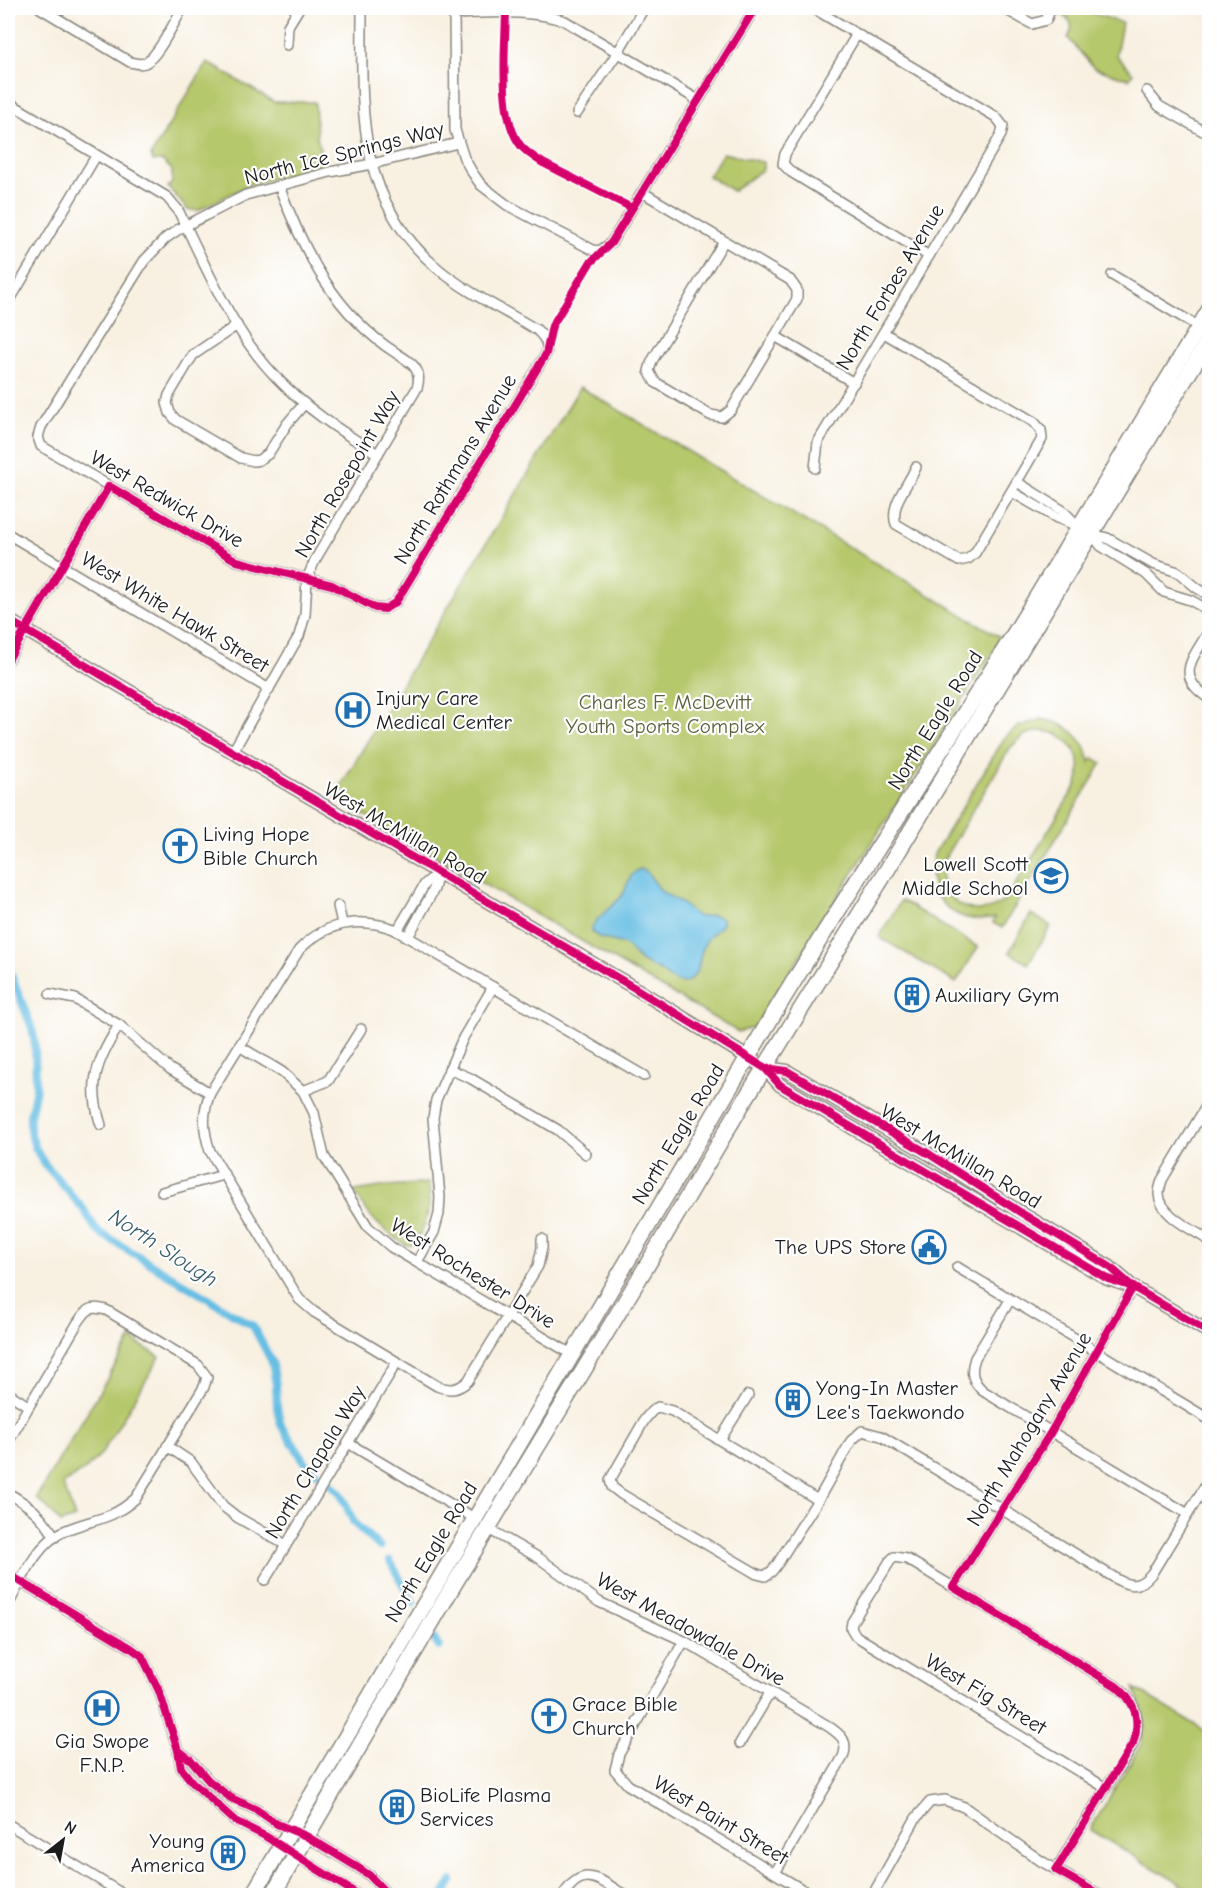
<svg xmlns="http://www.w3.org/2000/svg" width="1217" height="1903" font-family="'Comic Neue',sans-serif">
	<style>
		.green { fill: #b6c86c; stroke: #697244; stroke-width: 1.5; fill-rule: evenodd }
		.water { fill: #66bee3; stroke: #416d80; stroke-width: 1.5 }
		.lines { fill: none; stroke-linecap: round; stroke-linejoin: round }
		.canal { stroke: #66bee3; stroke-width: 8 }
		.minor-casing { stroke: #8a867e; stroke-width: 12 }
		.secondary-casing { stroke: #8a867e; stroke-width: 15 }
		.trunk-casing { stroke: #8a867e; stroke-width: 18 }
		.minor { stroke: #fff; stroke-width: 9 }
		.secondary { stroke: #fff; stroke-width: 12 }
		.trunk { stroke: #fff; stroke-width: 15 }
		.cycleway-casing { stroke: #fff; stroke-width: 11 }
		.cycleway { stroke: #d6006c; stroke-width: 8 }
		.labels { text-anchor: middle; dominant-baseline: central; stroke-width: 4.5; stroke-linejoin: round; paint-order: stroke }
		.street-label { font-size: 21px; fill: #1c1c1c; stroke: #fff }
		.poi-label { font-size: 21px; fill: #1c1c1c; stroke: #fff; text-anchor: start }
		.park-label { font-size: 21px; fill: #5a613c; stroke: #fff }
		.water-label { font-size: 22px; font-style: italic; fill: #3a5d6c; stroke: #fff }
	</style>
	<rect width="100%" height="100%" fill="#fff"/>
	<filter id="ink" filterUnits="userSpaceOnUse"><feTurbulence type="fractalNoise" baseFrequency=".0167" numOctaves="2"/><feDisplacementMap in="SourceGraphic" scale="12" xChannelSelector="R" yChannelSelector="G"/><feConvolveMatrix kernelMatrix="1 2 1 2 8 2 1 2 1" color-interpolation-filters="sRGB"/></filter>
	<filter id="wash" filterUnits="userSpaceOnUse"><feTurbulence type="fractalNoise" baseFrequency=".008" numOctaves="4" result="noise"/><feDisplacementMap in="SourceGraphic" scale="24" xChannelSelector="R" yChannelSelector="G"/><feGaussianBlur stdDeviation="1.35" result="paint"/><feColorMatrix in="noise" values="0 0 0 0 0 0 0 0 0 0 0 0 0 0 0 0 0 1.4 0 .05"/><feComposite in="paint" operator="in"/></filter>
	<g filter="url(#wash)">
		<rect width="100%" height="100%" fill="#f8f0e1"/>
		<!-- green -->
		<g class="green">
			<path d="M 1059,8 L 1078,8 L 1122,23 L 1116,55 L 1133,73 L 1129,79 L 1094,68 L 1068,38 C 1078,20 1064,21 1059,8 Z"/>
			<polygon points="207,62 274,102 315,102 317,137 324,166 251,184 197,211 187,209 168,187 172,183 172,170 163,161 153,161 151,155"/>
			<polygon points="723,153 763,162 763,169 733,191 708,176"/>
			<path d="M 580,387 L 1002,638 L 755,1027 L 738,1032 C 604,953 468,876 334,797 Z"/>
			<path d="M 1041,719 C 1066,722 1085,737 1090,762 L 1093,758 L 1102,763 L 1002,928 L 993,923 L 995,918 C 953,928 920,893 935,852 L 1005,737 L 1019,726 ZM 1039,731 C 1068,731 1086,756 1077,784 L 1007,898 C 977,927 931,899 944,859 L 1010,748 L 1024,735 Z"/>
			<polygon points="901,900 978,947 956,983 879,937"/>
			<polygon points="1031,914 1051,926 1028,964 1009,952"/>
			<path d="M 429,1183 C 431,1206 428,1225 414,1244 L 406,1245 C 380,1229 369,1217 354,1191 L 387,1186 Z"/>
			<polygon points="131,1339 160,1357 102,1453 86,1469 63,1484 75,1518 60,1523 48,1508 36,1498"/>
			<path d="M 1134,1688 L 1209,1733 L 1209,1895 L 1199,1895 L 1090,1830 L 1140,1746 C 1148,1723 1142,1708 1134,1688 Z"/>
		</g>
		<!-- water -->
		<path class="water" d="M 640,869 L 646,871 L 662,892 L 680,902 L 697,916 L 701,917 L 711,915 L 722,918 L 722,924 C 717,930 707,937 704,945 C 699,956 701,970 691,979 C 681,988 670,979 663,973 C 657,968 649,966 642,962 C 636,958 632,951 626,946 C 617,940 591,940 592,928 C 593,920 614,905 620,898 C 629,888 626,875 640,869 Z"/>
		<g class="lines">
			<!-- canal -->
			<g class="canal">
				<polyline points="8,967 32,1028 35,1045 36,1088 30,1116 30,1131 35,1147 43,1162 84,1210 97,1231 253,1326 272,1362 276,1385 277,1407 281,1425 305,1462 317,1474"/>
				<polyline points="331,1484 341,1494 354,1523 380,1547"/>
				<polyline points="390,1561 413,1603"/>
				<polyline points="434,1639 439,1647"/>
				<polyline points="443,1896 452,1881"/>
			</g>
		</g>
	</g>
	<g filter="url(#ink)">
		<g class="lines">
			<defs>
				<g id="minor">
					<path d="M 40,8 L 130,62 C 135,63 140,65 145,63 C 158,57 175,20 183,8"/>
					<path d="M 362,8 C 362,105 354,196 436,267 C 465,292 504,310 537,330 C 545,338 549,344 546,354 L 396,602 L 385,609 L 375,608 L 332,585 L 237,561 L 41,446 L 38,437 L 41,427 L 144,261 L 166,238 L 179,229 L 246,195 L 330,172 L 372,164 L 458,143"/>
					<polyline points="454,8 455,130 464,158 472,172 481,185 507,205 595,251 601,250 611,243 755,8"/>
					<polyline points="813,8 996,117 1003,126 1001,135 818,442 815,468"/>
					<polyline points="1003,8 1032,24 1046,20 1051,8"/>
					<path d="M 454,14 C 492,13 529,9 565,21 L 698,100"/>
					<polyline points="857,34 785,154 783,164 791,172 929,256"/>
					<polyline points="287,45 288,26 299,8"/>
					<polyline points="1147,91 1159,106 1203,131 1210,130"/>
					<path d="M 8,102 L 167,197 L 178,210 C 206,266 231,330 275,376 C 305,408 340,431 378,454"/>
					<polyline points="577,113 618,52 644,8"/>
					<polyline points="642,192 790,280 797,290 797,299 731,410 722,417 710,415 655,382 649,371 652,361 724,241"/>
					<polyline points="1112,275 1199,327"/>
					<polyline points="8,303 96,156"/>
					<polyline points="237,325 193,355 169,395 167,403 170,413 176,420 241,458 254,461 259,460 268,454 287,424 304,404"/>
					<path d="M 884,333 L 1034,422 L 1041,430 L 1042,439 L 975,553 L 968,559 L 959,561 L 896,524 C 889,504 909,485 916,467"/>
					<polyline points="775,336 854,383"/>
					<polyline points="1012,492 1057,518 1078,526 1062,510 1017,482"/>
					<polyline points="8,534 269,689"/>
					<polyline points="1210,596 1197,588 1178,572 1153,564 1107,538 1092,534 1101,546 1146,574 1164,592 1190,600 1210,611"/>
					<path d="M 1210,629 C 1193,659 1173,676 1210,699"/>
					<polyline points="8,660 109,486"/>
					<path d="M 232,753 L 299,636 L 305,615 L 307,579 L 315,560 L 417,388 C 423,369 411,362 396,353 C 335,314 304,252 279,186"/>
					<polyline points="338,906 342,923"/>
					<polyline points="397,931 425,884 438,873 434,889 408,937"/>
					<polyline points="50,994 75,999 119,1025 170,1069 210,1093"/>
					<polyline points="239,1046 282,1072 303,1091 314,1113 324,1156 368,1227 391,1247 573,1355"/>
					<polyline points="449,1069 470,1078 558,1130 586,1154"/>
					<polyline points="303,1091 328,1081 361,1029"/>
					<path d="M 1210,1100 L 1162,1180 C 1161,1184 1159,1189 1159,1194 C 1160,1216 1194,1230 1210,1241"/>
					<path d="M 101,1125 C 87,1082 97,1062 119,1025"/>
					<polyline points="162,1192 223,1175"/>
					<path d="M 542,1239 L 542,1248 L 538,1266 L 468,1381 C 458,1390 450,1391 437,1386 L 314,1312 L 299,1299 L 210,1151 C 203,1130 202,1114 210,1093 L 299,950 C 325,923 358,916 394,929 L 644,1076"/>
					<polyline points="417,1262 434,1232 439,1214 440,1197 433,1118 436,1100 463,1038 493,987"/>
					<polyline points="957,1267 1210,1420"/>
					<path d="M 1010,1300 L 975,1358 C 970,1372 972,1381 983,1391 L 1188,1514"/>
					<polyline points="8,1393 28,1406"/>
					<polyline points="720,1440 748,1395"/>
					<path d="M 8,1442 L 77,1324 C 86,1311 88,1305 106,1310 L 198,1365 L 207,1377 L 204,1387 L 136,1498 C 109,1522 93,1518 64,1531 C 36,1544 22,1580 8,1605"/>
					<polyline points="348,1443 474,1518"/>
					<polyline points="167,1446 191,1462 223,1506 237,1517 286,1545"/>
					<path d="M 8,1493 C 30,1506 41,1514 55,1537"/>
					<path d="M 818,1500 L 672,1411 L 658,1407 L 652,1411 L 645,1419 L 610,1480 L 612,1487 L 621,1494 L 757,1574 L 765,1576 L 772,1571 L 778,1563 L 818,1500 L 851,1441 L 862,1431 L 881,1436 L 1120,1581 C 1134,1588 1142,1585 1152,1573 L 1210,1478"/>
					<path d="M 487,1528 L 539,1558 L 599,1602 L 684,1641 L 828,1726 C 841,1735 849,1741 843,1757 L 775,1873"/>
					<polyline points="8,1574 131,1648 142,1656 159,1691 178,1750 181,1768 192,1782 235,1821 265,1836 360,1896"/>
					<polyline points="265,1580 397,1362"/>
					<polyline points="953,1587 1051,1432 1133,1287"/>
					<polyline points="684,1641 619,1754 615,1770 628,1785 813,1896"/>
					<polyline points="740,1743 770,1693"/>
					<polyline points="178,1750 191,1760 209,1781 231,1798 257,1810 277,1824 306,1836 354,1865 369,1875 389,1896"/>
					<polyline points="8,1824 126,1896"/>
					<path d="M 1056,1870 C 1074,1839 1093,1809 1112,1778 C 1121,1764 1135,1747 1137,1729 C 1139,1710 1130,1697 1116,1686 L 907,1559 L 894,1557 L 890,1561 L 852,1622 L 851,1628 L 856,1636 L 1106,1788"/>
					<path d="M 563,1896 C 583,1863 600,1880 626,1896"/>
					<polyline points="872,1896 916,1818 930,1802 945,1800 964,1807 1041,1861 1102,1896"/>
				</g>
				<g id="secondary">
					<polyline points="8,620 633,987 765,1068 780,1085 1108,1279 1133,1287"/>
					<polyline points="765,1068 787,1071 929,1154 1023,1214 1110,1267 1133,1287 1210,1333"/>
				</g>
				<g id="trunk">
					<path d="M 252,1896 C 424,1608 592,1318 764,1030 C 836,910 914,794 988,676 C 1064,555 1136,431 1210,309"/>
					<polyline points="272,1896 453,1586 649,1262 741,1106 884,875 1210,338"/>
				</g>
			</defs>
			<!-- minor casing -->
			<use href="#minor" class="minor-casing"/>
			<!-- secondary casing -->
			<use href="#secondary" class="secondary-casing"/>
			<!-- trunk casing -->
			<use href="#trunk" class="trunk-casing"/>
			<!-- minor -->
			<use href="#minor" class="minor"/>
			<!-- secondary -->
			<use href="#secondary" class="secondary"/>
			<!-- trunk -->
			<use href="#trunk" class="trunk"/>
			<defs>
				<g id="cycleway">
					<path d="M 506,8 C 506,44 497,117 521,146 C 527,153 535,158 543,163 L 632,208"/>
					<polyline points="8,620 633,987 765,1068 780,1085 1108,1279 1133,1287"/>
					<polyline points="8,660 109,486 237,561 332,585 375,608 385,609 396,602 546,354 552,326 590,263 611,243 755,8"/>
					<polyline points="765,1068 787,1071 929,1154 1023,1214 1110,1267 1133,1287 1210,1333"/>
					<polyline points="8,1574 131,1648 142,1656 159,1691 178,1750 181,1768 192,1782 235,1821 265,1836 360,1896"/>
					<polyline points="178,1750 191,1760 209,1781 231,1798 257,1810 277,1824 306,1836 354,1865 369,1875 389,1896"/>
					<path d="M 1102,1896 L 1056,1870 L 1133,1743 C 1141,1719 1135,1701 1116,1686 L 953,1587 L 1051,1432 L 1133,1287"/>
				</g>
			</defs>
			<!-- cycleway casing -->
			<use href="#cycleway" class="cycleway-casing"/>
			<!-- cycleway -->
			<use href="#cycleway" class="cycleway"/>
		</g>
	</g>
	<!-- icons -->
	<defs>
		<symbol id="hospital-ring" viewBox="-11 -11 22 22"><circle r="9.5" fill="#fff" stroke="#1f6fb2" stroke-width="1.5"/><path d="M-5-5h3v3.5h4V-5h3V5h-3V1.5h-4V5h-3Z" fill="#1f6fb2"/></symbol>
		<symbol id="church-ring" viewBox="-11 -11 22 22"><circle r="9.5" fill="#fff" stroke="#1f6fb2" stroke-width="1.5"/><path d="M-1.2-6h2.4v3.5h3.3v2.4h-3.3V6h-2.4V-.1h-3.3v-2.4h3.3Z" fill="#1f6fb2"/></symbol>
		<symbol id="school-ring" viewBox="-11 -11 22 22"><circle r="9.5" fill="#fff" stroke="#1f6fb2" stroke-width="1.5"/><path d="M0-5L7-2L0 1L-7-2ZM-4 1L0 2.5L4 1V4Q0 6-4 4Z" fill="#1f6fb2"/></symbol>
		<symbol id="building-ring" viewBox="-11 -11 22 22"><circle r="9.5" fill="#fff" stroke="#1f6fb2" stroke-width="1.5"/><path d="M-4-6H4V6H1V3H-1V6H-4ZM-2.5-4.3h1.7v1.8h-1.7ZM.8-4.3h1.7v1.8H.8ZM-2.5-1h1.7V.8h-1.7ZM.8-1h1.7V.8H.8Z" fill="#1f6fb2"/></symbol>
		<symbol id="civic-ring" viewBox="-11 -11 22 22"><circle r="9.5" fill="#fff" stroke="#1f6fb2" stroke-width="1.5"/><path d="M-.6-6.5H3V-4.5H.6V-3L4-1V1h2V6H-6V1h2V-1L-.6-3ZM-1.2 2.5V6h2.4V2.5Z" fill="#1f6fb2"/></symbol>
	</defs>
	<g fill-rule="evenodd">
		<use href="#hospital-ring" x="334" y="691" width="38" height="38"/>
		<use href="#church-ring" x="161" y="827" width="38" height="38"/>
		<use href="#school-ring" x="1032" y="857" width="38" height="38"/>
		<use href="#building-ring" x="893" y="976" width="38" height="38"/>
		<use href="#civic-ring" x="910" y="1228" width="38" height="38"/>
		<use href="#building-ring" x="774" y="1381" width="38" height="38"/>
		<use href="#hospital-ring" x="83" y="1689" width="38" height="38"/>
		<use href="#church-ring" x="530" y="1697" width="38" height="38"/>
		<use href="#building-ring" x="378" y="1788" width="38" height="38"/>
		<use href="#building-ring" x="209" y="1834" width="38" height="38"/>
	</g>
	<g class="labels">
		<!-- street labels -->
		<g class="street-label">
			<text transform="translate(344 153) rotate(-14)">North Ice Springs Way</text>
			<text transform="translate(890 287) rotate(-59)">North Forbes Avenue</text>
			<text transform="translate(455 469) rotate(-59)">North Rothmans Avenue</text>
			<text transform="translate(347 474) rotate(-60)">North Rosepoint Way</text>
			<text transform="translate(167 499) rotate(30)">West Redwick Drive</text>
			<text transform="translate(175 612) rotate(31)">West White Hawk Street</text>
			<text transform="translate(935 720) rotate(-58)">North Eagle Road</text>
			<text transform="translate(405 833) rotate(30)">West McMillan Road</text>
			<text transform="translate(678 1134) rotate(-59)">North Eagle Road</text>
			<text transform="translate(961 1156) rotate(31)">West McMillan Road</text>
			<text transform="translate(473 1273) rotate(32)">West Rochester Drive</text>
			<text transform="translate(1029 1429) rotate(-59)">North Mahogany Avenue</text>
			<text transform="translate(315 1462) rotate(-59)">North Chapala Way</text>
			<text transform="translate(431 1552) rotate(-59)">North Eagle Road</text>
			<text transform="translate(691 1629) rotate(29)">West Meadowdale Drive</text>
			<text transform="translate(986 1694) rotate(31)">West Fig Street</text>
			<text transform="translate(721 1820) rotate(31)">West Paint Street</text>
		</g>
		<!-- poi labels -->
		<g class="poi-label">
			<text x="376" y="698">Injury Care<tspan x="376" dy="24">Medical Center</tspan></text>
			<text x="203" y="834">Living Hope<tspan x="203" dy="24">Bible Church</tspan></text>
			<text x="1028" y="864" text-anchor="end">Lowell Scott<tspan x="1028" dy="24">Middle School</tspan></text>
			<text x="935" y="995">Auxiliary Gym</text>
			<text x="906" y="1247" text-anchor="end">The UPS Store</text>
			<text x="816" y="1388">Yong-In Master<tspan x="816" dy="24">Lee's Taekwondo</tspan></text>
			<text x="572" y="1704">Grace Bible<tspan x="572" dy="24">Church</tspan></text>
			<text x="102" y="1741" text-anchor="middle">Gia Swope<tspan x="102" dy="24">F.N.P.</tspan></text>
			<text x="420" y="1795">BioLife Plasma<tspan x="420" dy="24">Services</tspan></text>
			<text x="205" y="1841" text-anchor="end">Young<tspan x="205" dy="24">America</tspan></text>
		</g>
		<!-- park labels -->
		<g class="park-label">
			<text x="665" y="702">Charles F. McDevitt<tspan x="665" dy="24">Youth Sports Complex</tspan></text>
		</g>
		<!-- water labels -->
		<g class="water-label">
			<text transform="translate(163 1248) rotate(33)">North Slough</text>
		</g>
	</g>
	<!-- margin -->
	<rect width="1217" height="1903" fill="none" stroke="#fff" stroke-width="30"/>
	<!-- north arrow -->
	<g transform="translate(63 1840) rotate(31)" stroke="#ffffff" stroke-width="4.5" paint-order="stroke">
	<path d="M0-4.5L10 22L0 15L-10 22Z" fill="#1c1c1c"/>
	<text y="-9" font-size="16" font-weight="bold" text-anchor="middle" fill="#1c1c1c">N</text>
	</g>
</svg>
